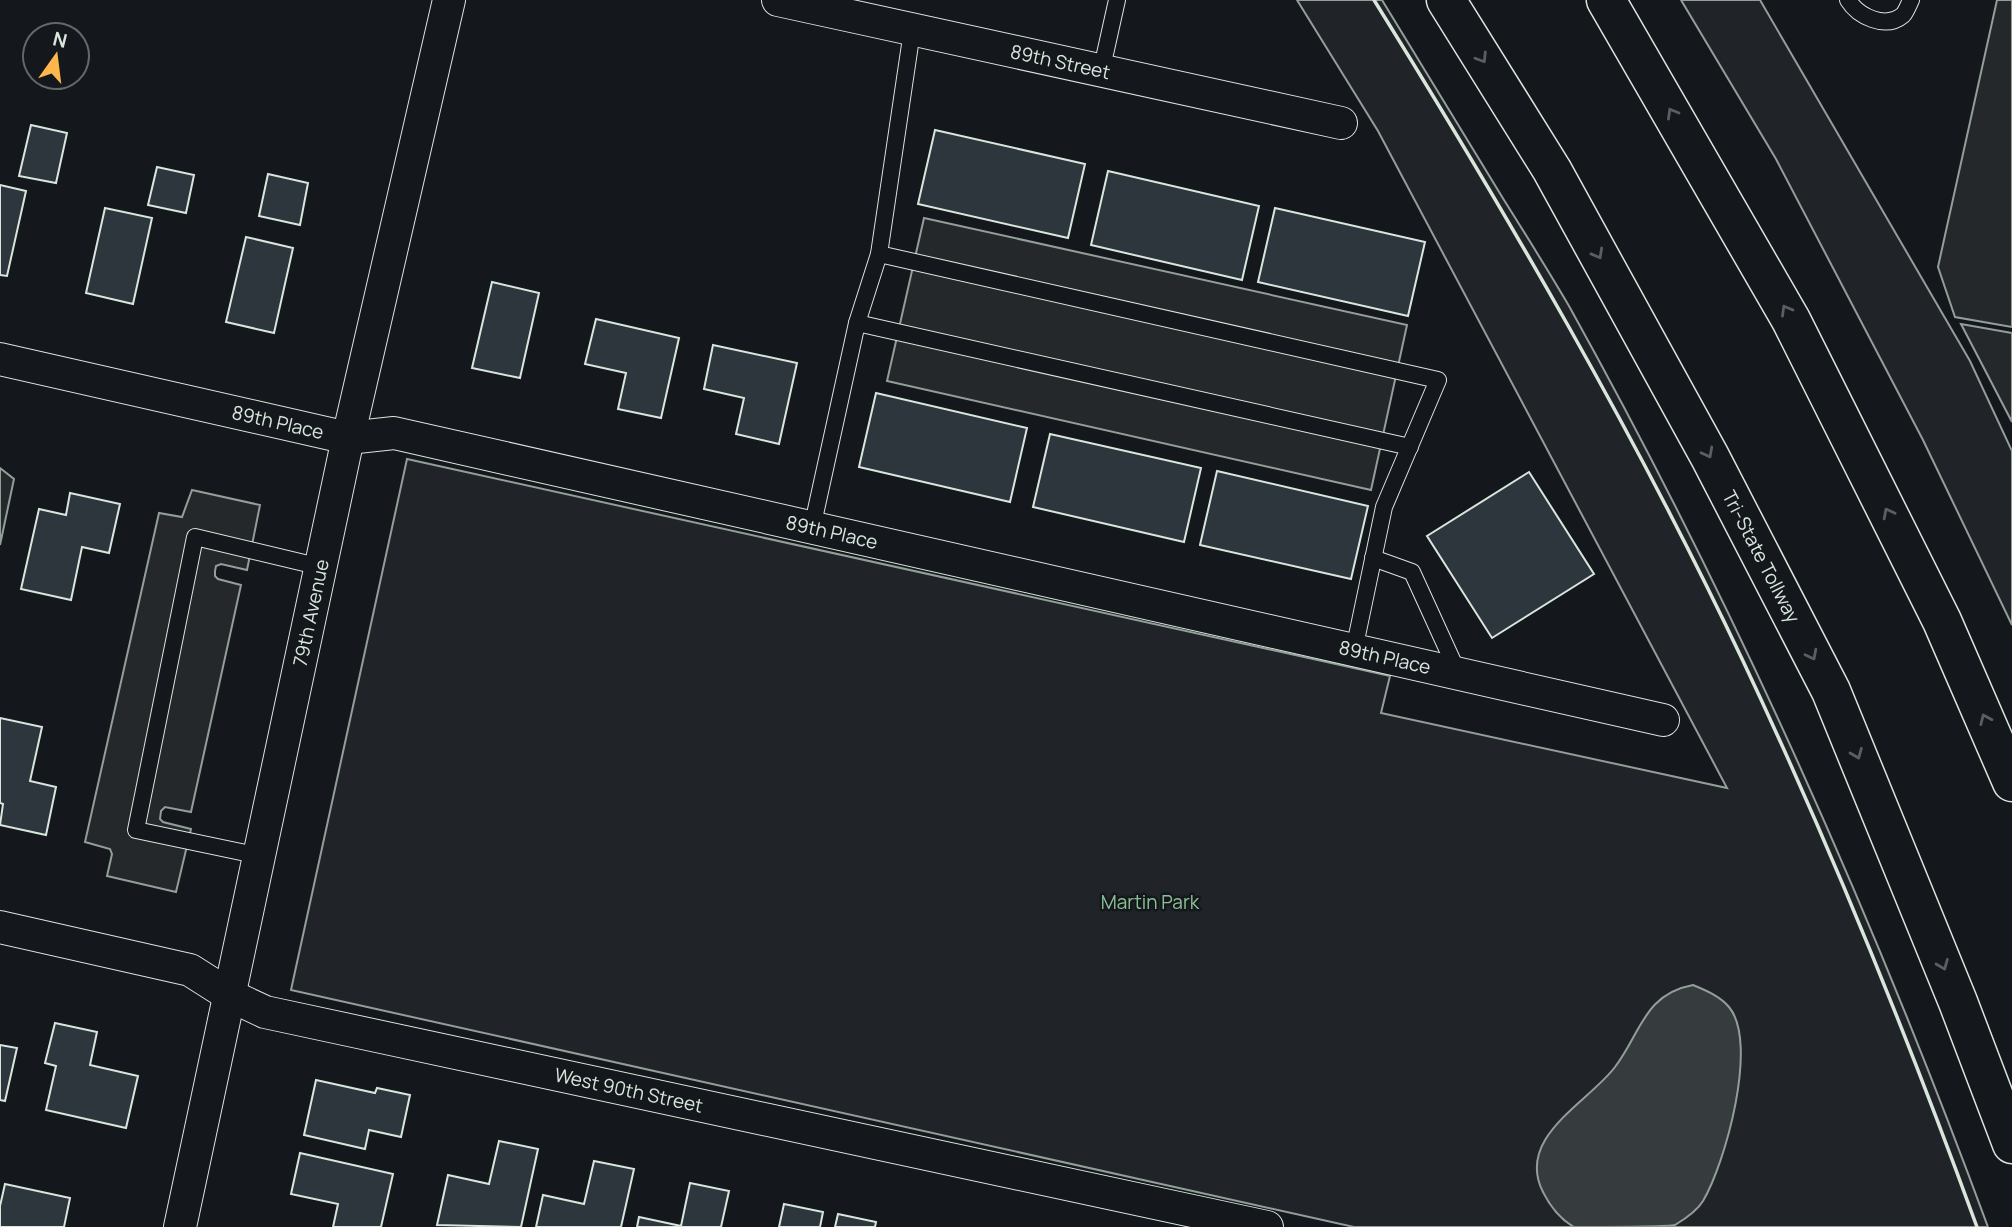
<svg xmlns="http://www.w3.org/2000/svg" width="2012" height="1227" font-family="Manrope,sans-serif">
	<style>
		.green { fill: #202428; stroke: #939e99; stroke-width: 2 }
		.parking { fill: #24282b; stroke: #939e99; stroke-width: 2 }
		.water { fill: #363b3e; stroke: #939e99; stroke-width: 2 }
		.building { fill: #2c363c; stroke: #d8e6dc; stroke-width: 2 }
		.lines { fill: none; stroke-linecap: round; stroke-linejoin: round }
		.lane-casing { stroke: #d8e6dc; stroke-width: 18 }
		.street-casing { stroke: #d8e6dc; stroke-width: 34 }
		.highway-casing { stroke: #d8e6dc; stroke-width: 41 }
		.lane { stroke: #14181c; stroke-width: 16 }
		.street { stroke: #14181c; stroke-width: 32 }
		.highway { stroke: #14181c; stroke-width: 38 }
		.wall { stroke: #d8e6dc; stroke-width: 3.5 }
		.oneway { stroke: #59605f }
		.labels { text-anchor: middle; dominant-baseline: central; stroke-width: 5; stroke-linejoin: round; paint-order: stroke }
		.street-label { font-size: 19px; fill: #d8e6dc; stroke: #14181c }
		.park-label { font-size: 19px; fill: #8ac095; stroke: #14181c }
	</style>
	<rect width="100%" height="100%" fill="#14181c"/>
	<!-- green -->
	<g class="green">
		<path d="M 1297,0 L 1382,0 C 1423,67 1463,133 1504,200 C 1526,235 1548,270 1569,306 C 1733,601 1871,910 1988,1227 L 1354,1227 L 291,990 L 407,459 L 1390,676 L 1381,713 L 1727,788 L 1378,131 Z"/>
		<polygon points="1681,0 1760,0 1970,361 2012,451 2012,625 1923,440 1776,159"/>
	</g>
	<!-- parking -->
	<g class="parking">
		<polygon points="1997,0 2012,0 2012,327 1955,317 1938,267"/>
		<polygon points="924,218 1407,325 1371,490 887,381"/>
		<polygon points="1961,324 2012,333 2012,422"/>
		<polygon points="0,468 14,479 0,545"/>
		<polygon points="192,490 260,505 247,570 221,564 216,566 215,571 215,576 218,579 241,585 191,812 165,807 161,811 160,819 163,822 191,829 176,892 107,876 112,854 110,849 85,842 159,513 182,517"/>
	</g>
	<!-- water -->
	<path class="water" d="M 1693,985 C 1705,990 1720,996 1729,1007 C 1759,1043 1725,1164 1703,1201 C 1697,1211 1685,1219 1675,1225 C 1666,1227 1591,1227 1574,1227 C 1560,1219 1550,1206 1543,1192 C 1515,1137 1589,1102 1615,1067 C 1641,1033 1644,994 1693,985 Z"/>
	<!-- building -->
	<g class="building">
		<polygon points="31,125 67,133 56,183 19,176"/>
		<polygon points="935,130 1085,164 1068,238 918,204"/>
		<polygon points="157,167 194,175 186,213 148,205"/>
		<polygon points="1108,171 1259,206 1242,280 1091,245"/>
		<polygon points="268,174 308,183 300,225 259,216"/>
		<polygon points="0,185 26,191 7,276 0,275"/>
		<polygon points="105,208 152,218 133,304 86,293"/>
		<polygon points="1275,208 1425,242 1408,316 1258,282"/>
		<polygon points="246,237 293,248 274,333 226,322"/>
		<polygon points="492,282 539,293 520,378 472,368"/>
		<polygon points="596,319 679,338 661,418 618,409 626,373 585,364"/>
		<polygon points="713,345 797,363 779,444 736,434 744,398 704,389"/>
		<polygon points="876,393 1027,428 1010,502 859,467"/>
		<polygon points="1050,434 1201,468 1184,542 1033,507"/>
		<polygon points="1217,471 1368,506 1351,579 1200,545"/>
		<polygon points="1529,472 1594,574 1492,638 1427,536"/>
		<polygon points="70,493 120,504 109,553 82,547 71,600 21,589 39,509 66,515"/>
		<polygon points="0,718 42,727 30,781 56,787 46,835 0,825 3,804 0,803"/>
		<polygon points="55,1023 97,1032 90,1065 138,1076 126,1128 46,1110 56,1066 45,1063"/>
		<polygon points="0,1045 17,1048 5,1101 0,1100"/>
		<polygon points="316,1080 375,1093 377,1088 410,1095 401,1137 369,1130 365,1149 304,1135"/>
		<polygon points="499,1141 538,1149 521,1227 437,1225 448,1175 489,1184"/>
		<polygon points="300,1153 393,1174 381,1227 333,1227 338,1204 291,1194"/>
		<polygon points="594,1161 634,1169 621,1227 536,1227 543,1195 584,1204"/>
		<polygon points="690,1183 729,1191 721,1227 637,1227 639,1217 681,1226"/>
		<polygon points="5,1184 70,1198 64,1227 0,1227 0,1206"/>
		<polygon points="784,1204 823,1212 820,1227 779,1227"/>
		<polygon points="838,1214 876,1222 875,1227 835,1227"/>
	</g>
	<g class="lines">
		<defs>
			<g id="lane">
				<path d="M 1848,0 C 1858,16 1885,30 1903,15 C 1906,12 1909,4 1911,0"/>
				<polyline points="912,31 879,254 1438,380 1384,507 1354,650"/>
				<polyline points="1101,72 1117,0"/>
				<polyline points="857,323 879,254"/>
				<polyline points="812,528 857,323 1410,447"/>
				<polyline points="1373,558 1412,572 1459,675"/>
				<polyline points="260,856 136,830 195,537 321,567"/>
			</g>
			<g id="street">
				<path id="s1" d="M 778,0 L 1341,123"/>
				<path id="s2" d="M 0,359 L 348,438 L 394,433 L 1663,720"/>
				<path id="s3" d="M 0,927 L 190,970 L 231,996 L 265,1012 L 1267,1227"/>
				<path id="s4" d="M 180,1227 L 348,438 L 449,0"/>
			</g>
			<g id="highway">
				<path id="s5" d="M 1446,0 L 1552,170 L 1710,457 L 1831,691 L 1958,1002 L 2012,1144"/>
				<polyline points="1606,0 1791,320 1942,621 2012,782"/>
			</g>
		</defs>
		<!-- lane casing -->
		<use href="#lane" class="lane-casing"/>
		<!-- street casing -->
		<use href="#street" class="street-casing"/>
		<!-- highway casing -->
		<use href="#highway" class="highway-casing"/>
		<!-- lane -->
		<use href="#lane" class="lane"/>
		<!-- street -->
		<use href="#street" class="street"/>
		<!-- highway -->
		<use href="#highway" class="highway"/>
		<!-- wall -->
		<path class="wall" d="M 1374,0 C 1507,214 1635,433 1743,661 C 1830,845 1907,1035 1977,1227"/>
	</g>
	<!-- one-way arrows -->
	<defs><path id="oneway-chevron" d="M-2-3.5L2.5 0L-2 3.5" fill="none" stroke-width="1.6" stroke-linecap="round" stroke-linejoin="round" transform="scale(1.75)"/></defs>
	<g class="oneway">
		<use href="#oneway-chevron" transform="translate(1482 58) rotate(58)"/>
		<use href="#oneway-chevron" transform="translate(1672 113) rotate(-120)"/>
		<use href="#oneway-chevron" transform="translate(1598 254) rotate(61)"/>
		<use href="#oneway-chevron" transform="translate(1786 310) rotate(-120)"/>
		<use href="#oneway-chevron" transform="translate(1708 453) rotate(62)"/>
		<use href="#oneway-chevron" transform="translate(1888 513) rotate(-117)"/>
		<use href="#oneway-chevron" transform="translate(1812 655) rotate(63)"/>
		<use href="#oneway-chevron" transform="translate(1985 719) rotate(-114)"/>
		<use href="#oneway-chevron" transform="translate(1857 754) rotate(68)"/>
		<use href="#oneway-chevron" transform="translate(1943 965) rotate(68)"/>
	</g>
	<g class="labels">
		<!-- street labels -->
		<g class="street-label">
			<text stroke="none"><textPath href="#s1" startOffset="289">89th Street</textPath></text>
			<text stroke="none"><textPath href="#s2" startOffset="285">89th Place</textPath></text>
			<text stroke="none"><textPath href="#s2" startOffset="852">89th Place</textPath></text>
			<text stroke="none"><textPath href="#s5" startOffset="640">Tri-State Tollway</textPath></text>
			<text stroke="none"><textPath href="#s4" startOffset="628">79th Avenue</textPath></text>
			<text stroke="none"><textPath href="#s2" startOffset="1419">89th Place</textPath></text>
			<text stroke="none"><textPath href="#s3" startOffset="653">West 90th Street</textPath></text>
		</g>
		<!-- park labels -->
		<g class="park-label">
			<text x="1150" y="902">Martin Park</text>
		</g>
	</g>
	<!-- north arrow -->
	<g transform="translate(56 56) rotate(14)"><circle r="33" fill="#14181c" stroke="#626a69" stroke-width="2"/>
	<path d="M0-5L12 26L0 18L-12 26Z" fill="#ffb74d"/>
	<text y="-10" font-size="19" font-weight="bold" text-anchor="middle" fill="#d8e6dc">N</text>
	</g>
</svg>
